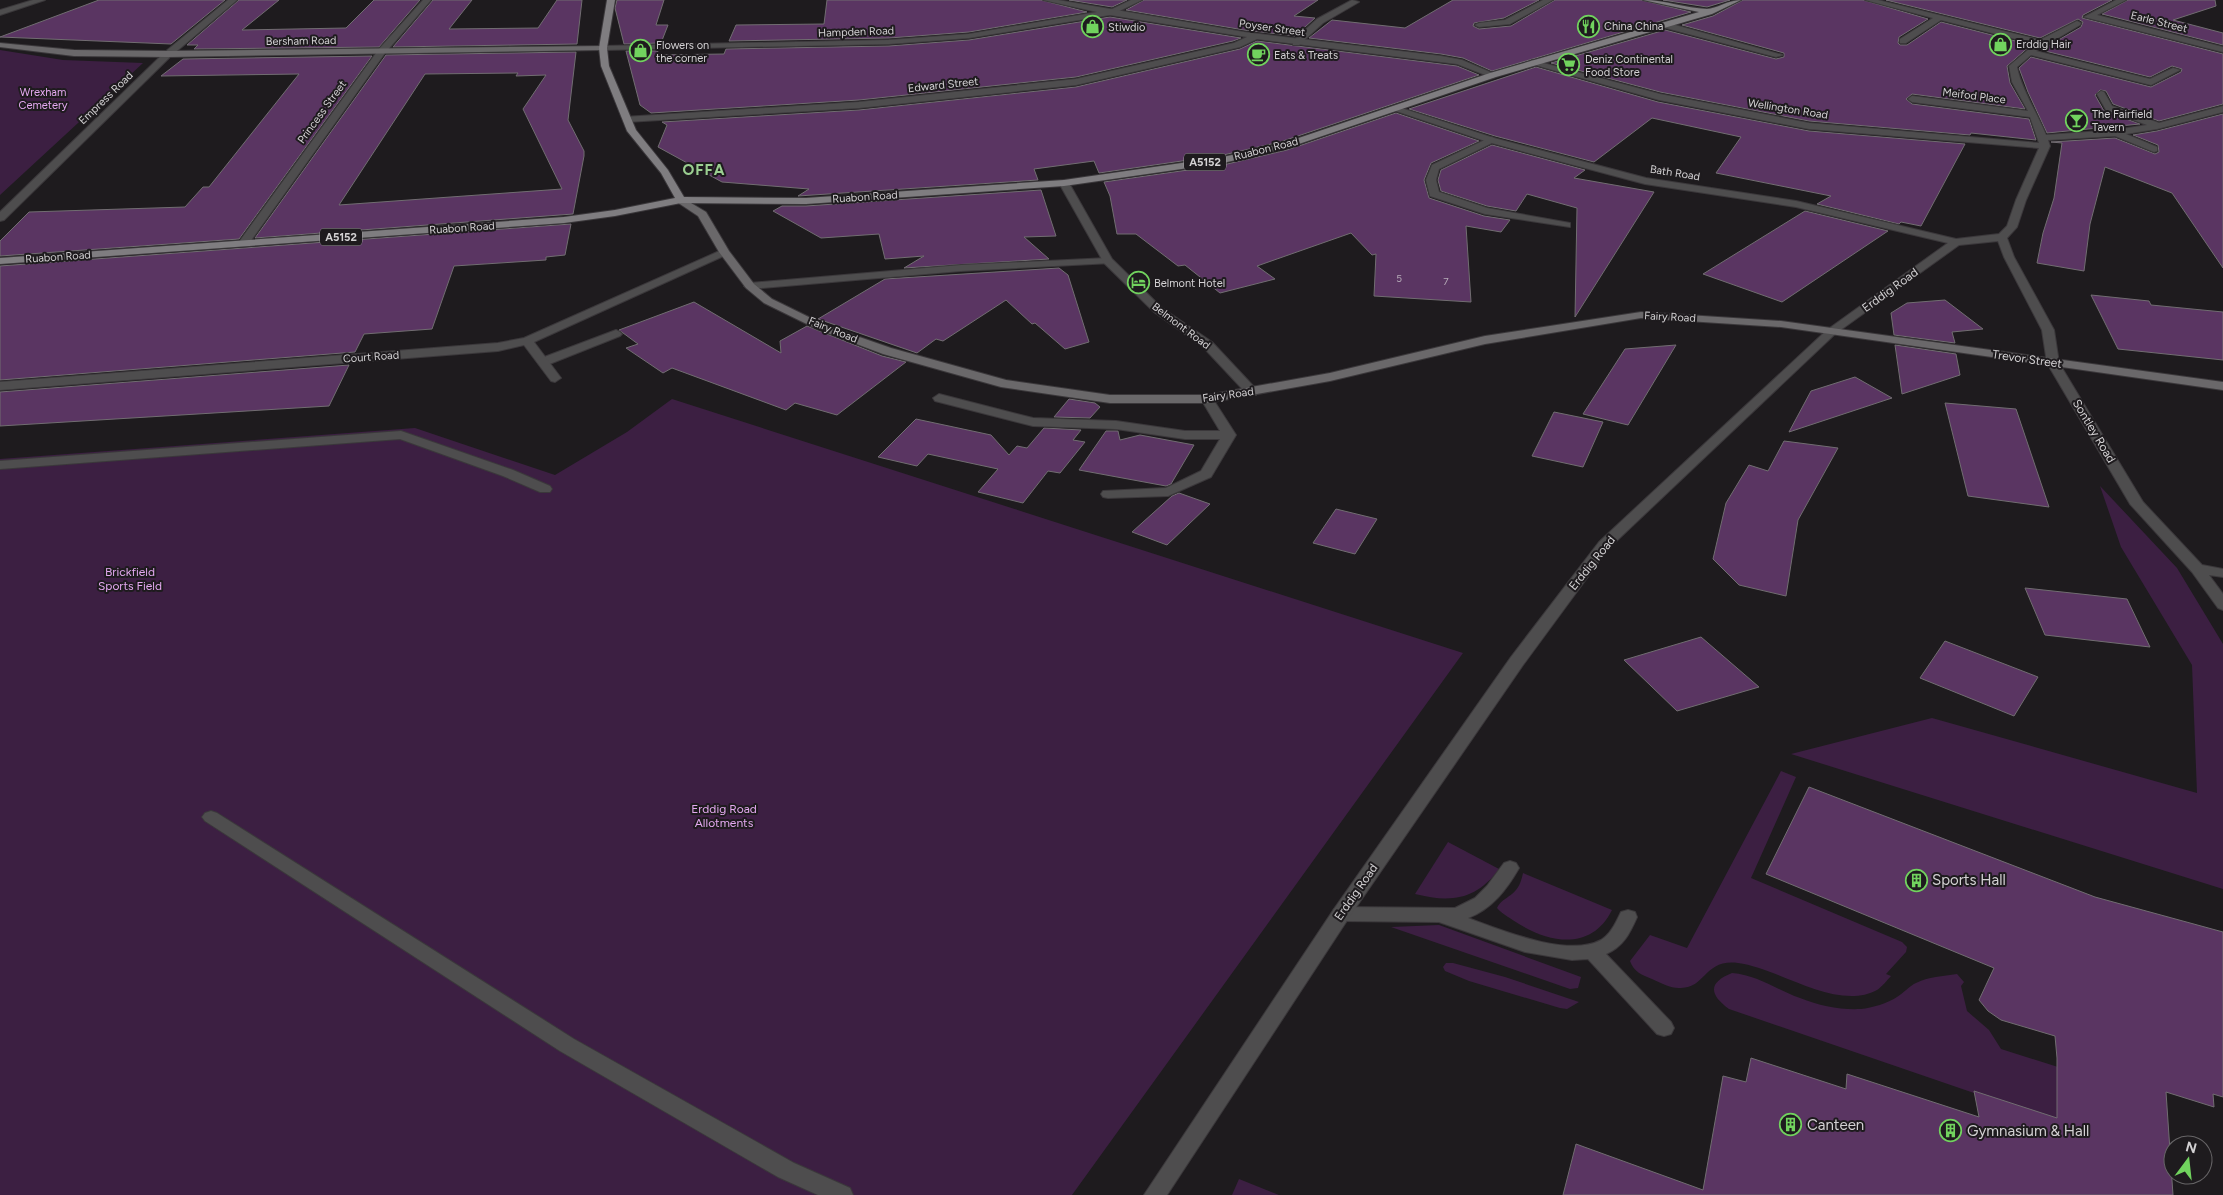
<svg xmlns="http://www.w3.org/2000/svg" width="2223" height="1195" font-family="Figtree,sans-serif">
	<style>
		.green { fill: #3c1f42 }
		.building { fill: #5a3562; stroke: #716d71; fill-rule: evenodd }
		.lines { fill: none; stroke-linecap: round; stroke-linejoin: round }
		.lane-casing { stroke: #3b383b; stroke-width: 2 }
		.street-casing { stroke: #3b383b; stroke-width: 2 }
		.secondary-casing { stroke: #3b383b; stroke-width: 2 }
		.primary-casing { stroke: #3b383b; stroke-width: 2 }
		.lane { fill: #4e4d4e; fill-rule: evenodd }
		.street { fill: #4e4d4e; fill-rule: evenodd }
		.secondary { fill: #6a686a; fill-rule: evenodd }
		.primary { fill: #7f7d80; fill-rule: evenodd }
		.labels { text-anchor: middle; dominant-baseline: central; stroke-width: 4; stroke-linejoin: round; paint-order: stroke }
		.number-label { font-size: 10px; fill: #b5aab7 }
		.far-street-label { font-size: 11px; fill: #d3d1d3; stroke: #1e1b1e }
		.far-poi-label { font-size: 11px; fill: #d3d1d3; stroke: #1e1b1e; text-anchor: start }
		.far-park-label { font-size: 11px; fill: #e3a8ef; stroke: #1e1b1e }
		.shield { fill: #1e1b1e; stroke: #9d9a9d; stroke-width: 1 }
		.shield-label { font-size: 11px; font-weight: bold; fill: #d3d1d3 }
		.street-label { font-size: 12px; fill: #d3d1d3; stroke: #1e1b1e }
		.park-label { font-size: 12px; fill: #e3a8ef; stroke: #1e1b1e }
		.far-district-label { font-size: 15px; font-weight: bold; letter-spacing: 1px; fill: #9bcf91; stroke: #1e1b1e }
		.near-poi-label { font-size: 15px; fill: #d3d1d3; stroke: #1e1b1e; text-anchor: start }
	</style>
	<rect width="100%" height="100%" fill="#1e1b1e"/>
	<!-- green -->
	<g class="green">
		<polygon points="0,50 63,60 143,63 0,195"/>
		<polygon points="672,399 1463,653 1072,1195 0,1195 0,459 415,428 555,475 627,432"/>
		<polygon points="2100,486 2177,568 2223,644 2223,889 1791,754 1932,718 2197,793 2192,665 2121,547"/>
		<path d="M 1781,771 L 1796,777 L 1751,878 L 1902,942 L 1907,947 L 1906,952 L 1886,974 L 1891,976 C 1887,980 1882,987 1877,990 C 1837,1012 1779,968 1738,963 C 1704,959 1706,988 1681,988 C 1672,989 1661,983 1652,979 C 1642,975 1634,972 1630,961 L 1650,935 L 1687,948 Z"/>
		<path d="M 1448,842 L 1499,869 C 1476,900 1451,903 1415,894 Z"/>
		<path d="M 1523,873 L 1612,910 C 1592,950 1552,944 1519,924 C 1512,919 1503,915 1497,908 C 1504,894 1518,899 1523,873 Z"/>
		<polygon points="1439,925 1581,977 1578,988 1570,989 1391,927"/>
		<polygon points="1446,963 1453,963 1505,977 1579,1002 1567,1009 1560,1008 1469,981 1445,971 1443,967"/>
		<path d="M 1732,973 C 1758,975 1777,990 1800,998 C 1820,1006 1840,1010 1861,1009 C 1872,1008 1888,1003 1897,997 C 1904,993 1909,986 1916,983 C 1928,977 1943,976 1957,974 L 1964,982 L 1961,986 L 1967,1011 L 1989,1030 L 2001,1049 L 2058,1067 L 2060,1119 L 1974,1093 L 1729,1009 C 1710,995 1707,983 1732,973 Z"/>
		<polygon points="1239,1179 1279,1195 1232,1195"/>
	</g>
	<!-- building -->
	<g class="building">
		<polygon points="99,0 225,0 171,44 0,37"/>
		<polygon points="239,0 279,0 242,30 346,28 374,0 420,0 379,47 194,49 198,45 187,45"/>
		<polygon points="433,0 472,0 449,29 538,28 557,0 582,0 577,44 393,47"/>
		<polygon points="617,0 664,0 656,25 668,25 661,43 624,44 615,8"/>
		<polygon points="827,0 1041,0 1087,12 969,32 889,38 729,41 736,25 824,24"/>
		<polygon points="1069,0 1127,0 1112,7"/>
		<polygon points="1144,0 1318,0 1294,16 1315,18 1295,36 1244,30 1126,10"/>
		<polygon points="1453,0 1539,0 1504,18 1474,23 1473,26 1479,29 1511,26 1555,0 1641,0 1691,12 1492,71 1463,58 1441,54 1309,38 1332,20 1405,28"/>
		<polygon points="1663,0 1730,0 1707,7"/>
		<polygon points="1743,0 1863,0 1928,19 1899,37 1898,43 1900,45 1907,45 1941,22 2031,45 2007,66 2010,83 2025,109 1912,94 1906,99 1912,104 2029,119 2036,140 1971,133 1970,135 1809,121 1660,92 1551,63 1665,30 1776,59 1784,57 1784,53 1682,25 1713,16"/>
		<polygon points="1886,0 2112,0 2083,15 2082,18 2223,54 2223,104 2159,121 2113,104 2106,91 2100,90 2095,95 2104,111 2140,124 2047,133 2028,92 2019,68 2031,57 2151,87 2181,72 2182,69 2172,66 2150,77 2041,50 2081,27 2083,22 2078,19 2040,38"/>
		<polygon points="2128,0 2215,0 2216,6 2173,20 2223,33 2223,45 2102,14"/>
		<polygon points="1110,17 1241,38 1233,41 1076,77 859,100 651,113 640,105 626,51 658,51 656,55 724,54 726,49 889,46 969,40"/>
		<polygon points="1257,41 1457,66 1479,75 1280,142 1223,155 1099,173 1094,161 1034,169 1038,180 798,196 809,189 722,182 658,147 667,125 662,122 859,110 1076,87 1240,49"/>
		<path d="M 576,52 L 568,120 L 584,151 L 584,156 L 573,214 L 255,238 L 386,55 ZM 518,73 L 516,76 L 546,75 L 523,109 L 562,189 L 339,205 L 425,74 Z"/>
		<polygon points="372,56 239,239 0,256 0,241 29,212 185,207 203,187 209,187 299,74 161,76 183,59"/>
		<polygon points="1536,67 1658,102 1809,131 1965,144 1921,226 1901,222 1899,224 1817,204 1831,196 1716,173 1741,137 1652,118 1594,162 1495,136 1409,109"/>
		<polygon points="1396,113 1479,141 1431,163 1424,180 1429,198 1484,216 1510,220 1501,232 1466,226 1471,302 1374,296 1376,254 1372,255 1351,233 1257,266 1275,279 1220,293 1185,265 1178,266 1136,234 1117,234 1110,196 1104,182 1223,165 1287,150"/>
		<polygon points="2223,114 2223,268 2172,193 2105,167 2090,224 2084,271 2037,263 2043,233 2054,198 2062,143 2051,142 2115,138 2155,154 2159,152 2158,145 2133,135 2157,131"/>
		<polygon points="1492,145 1585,170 1574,178 1654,192 1575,317 1577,208 1527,194 1516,211 1487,206 1441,191 1438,180 1441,170"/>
		<polygon points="1041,190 1056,236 1024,237 1049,259 904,268 924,256 885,259 879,234 821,238 773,211 782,206 806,206"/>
		<polygon points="1805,211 1888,231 1782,302 1703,274"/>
		<polygon points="571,224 565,255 546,257 546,260 454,266 432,329 364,334 355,352 0,380 0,266"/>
		<polygon points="1059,268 1068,275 1089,342 1065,349 1035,323 1032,324 1006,300 943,341 936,339 917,353 818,319 885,279"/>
		<polygon points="2091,295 2149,301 2151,305 2223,312 2223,360 2118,349"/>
		<polygon points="1945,300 1983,329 1952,332 1955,343 1894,335 1891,313 1907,303"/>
		<polygon points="694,302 781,353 780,341 807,326 882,356 906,362 837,415 795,403 786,410 672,368 663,373 626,348 638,344 619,330"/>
		<polygon points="1676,345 1628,425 1583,414 1625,349"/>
		<polygon points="1895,345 1956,354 1960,375 1902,394"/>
		<polygon points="349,365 329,406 0,426 0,392"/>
		<polygon points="1855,377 1892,398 1789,432 1811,391"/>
		<polygon points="1069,399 1095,403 1100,407 1090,418 1054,417"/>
		<polygon points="1945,403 2016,409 2049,507 1968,496"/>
		<polygon points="1554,412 1603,422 1583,467 1532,456"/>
		<polygon points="916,419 991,435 1009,455 1017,446 1027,448 1044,428 1081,430 1073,440 1085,442 1060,473 1048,471 1023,503 978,492 998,469 928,454 917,466 878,457"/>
		<polygon points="1106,431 1118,431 1120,440 1140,435 1194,445 1171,484 1166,486 1079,470"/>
		<polygon points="1784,441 1838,448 1798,520 1786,596 1739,585 1713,559 1726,503 1749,465 1768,471"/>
		<polygon points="1179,493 1210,504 1167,545 1132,532 1172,496"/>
		<polygon points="1336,509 1377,519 1355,554 1313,543"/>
		<polygon points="2025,588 2127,599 2150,647 2045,635"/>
		<polygon points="1701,637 1759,687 1677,711 1624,660"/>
		<polygon points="1945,641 2038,677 2014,716 1920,678"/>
		<polygon points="1809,787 2095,897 2223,932 2223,1097 2213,1094 2214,1107 2166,1092 2173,1195 1563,1195 1576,1144 1703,1190 1723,1076 1746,1082 1751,1058 1846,1089 1847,1074 1979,1117 1974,1091 2057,1118 2057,1058 2055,1036 2001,1020 1988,1011 1979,1000 1994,968 1766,874"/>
	</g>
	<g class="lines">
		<defs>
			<g id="lane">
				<polygon points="1131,0 1142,0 1111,15 1104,13"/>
				<polygon points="1352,0 1359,2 1323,23 1299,45 1293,45 1293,41 1317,19"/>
				<polygon points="1543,0 1553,0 1510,24 1479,27 1475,25 1479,23 1505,20"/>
				<polygon points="1662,23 1668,23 1783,55 1776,57 1662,27"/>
				<polygon points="1491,137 1494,138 1494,142 1439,169 1436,180 1439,192 1487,208 1570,223 1570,227 1485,214 1430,196 1426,180 1432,165"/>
				<polygon points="1108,258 1113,261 1112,263 961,271 750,289 744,286 750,283 961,265"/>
				<polygon points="616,330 620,332 622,334 620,336 547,365 543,366 537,362 539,359"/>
				<polygon points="939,394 1033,418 1116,421 1185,431 1220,431 1201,399 1207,395 1211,396 1236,435 1211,477 1168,496 1108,498 1103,497 1101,494 1103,491 1166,488 1201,471 1220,439 1185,439 1116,429 1033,426 935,401 933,398"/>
				<polygon points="401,431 513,470 550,486 552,489 550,492 540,492 503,476 400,439 0,469 0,461"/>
				<polygon points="211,811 217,813 574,1039 794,1163 850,1188 853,1195 818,1195 778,1177 560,1051 205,821 202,817 205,813"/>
				<path d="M 1510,861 L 1516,863 L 1519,868 C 1507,889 1492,909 1468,918 C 1501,930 1568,958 1601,940 C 1611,934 1616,922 1621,912 L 1628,910 L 1635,912 L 1637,917 C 1630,933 1623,947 1606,954 L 1671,1022 L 1674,1028 L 1671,1034 L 1664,1036 L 1657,1034 L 1588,959 L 1572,960 L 1525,952 L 1439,922 L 1341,921 L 1334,919 L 1332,914 L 1334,909 L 1341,907 L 1455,908 L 1475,898 L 1487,886 L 1504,863 Z"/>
			</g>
			<g id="street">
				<polygon points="33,0 45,0 0,15 0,10"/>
				<polygon points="228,0 237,0 171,56 4,220 0,221 0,212 165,52"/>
				<polygon points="423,0 431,0 385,53 247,246 239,246 238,244 239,242 379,49"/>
				<polygon points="1043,0 1058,0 1244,32 1441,56 1462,60 1497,75 1493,78 1457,64 1257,39 1240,47 1076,85 859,108 627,122 624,121 624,117 859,102 1076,79 1234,43 1247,37 1110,15 969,38 889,44 603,50 599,48 603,46 889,40 969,34 1097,12"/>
				<path d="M 1865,0 L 1878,0 L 2040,40 L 2077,21 L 2081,23 L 2080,25 L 2036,51 L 2150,79 L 2173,68 L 2180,70 L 2151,85 L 2031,55 L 2017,67 C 2022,91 2037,112 2046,135 L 2115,130 L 2147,125 L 2106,110 L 2097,94 L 2101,91 L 2104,92 L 2112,106 L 2159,123 L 2223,106 L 2223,112 L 2157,129 L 2126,134 L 2157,147 L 2157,151 L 2154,152 L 2115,136 L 2048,140 L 2050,146 L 2026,200 L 2017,227 L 2007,238 L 2014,257 L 2054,330 L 2059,363 L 2143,502 L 2202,565 L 2223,569 L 2223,577 L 2209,575 L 2223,594 L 2223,610 L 2218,608 L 2192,572 L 2130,504 L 2047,363 L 2042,330 L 2004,257 L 1998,241 L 1959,245 L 1835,334 L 1609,548 L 1523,665 L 1348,919 L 1167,1195 L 1144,1195 L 1334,909 L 1511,657 L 1599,542 L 1827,330 L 1948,243 L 1796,207 L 1645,184 L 1488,142 L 1390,109 L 1398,107 L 1494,138 L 1646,178 L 1796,201 L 1956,239 L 1999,234 L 2007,226 L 2016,200 L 2039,148 L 1809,129 L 1659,100 L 1528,63 L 1532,60 L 1660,94 L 1809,123 L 2039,143 L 2030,117 L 1912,102 L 1908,99 L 1912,96 L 2028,111 L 2012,82 L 2009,66 L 2035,44 L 1941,20 L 1906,43 L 1900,43 L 1900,39 L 1933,18 Z"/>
				<polygon points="2116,0 2126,0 2097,15 2223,47 2223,52 2084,17"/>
				<polygon points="1064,180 1069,183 1112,259 1162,308 1212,342 1256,389 1258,392 1256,395 1248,395 1204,348 1154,312 1104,263 1059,183"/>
				<polygon points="724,249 729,252 728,254 534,342 561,378 555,382 551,381 524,345 498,351 0,390 0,382 498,343 524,338"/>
			</g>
			<g id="secondary">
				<polygon points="0,43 74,50 168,51 603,46 607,48 603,50 168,57 74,56 0,47"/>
				<polygon points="681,197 706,212 729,251 754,284 772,299 825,325 891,348 1006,380 1110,395 1207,395 1330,373 1485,336 1641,312 1781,321 2223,382 2223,390 1781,327 1641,318 1485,344 1330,381 1207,403 1110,403 1001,387 883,354 817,329 764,303 746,288 719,252 698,216 677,202 676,200"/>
			</g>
			<path id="primary" d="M 607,0 L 615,0 L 607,48 L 609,66 L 636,130 L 668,170 L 684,197 L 806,198 L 1064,180 L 1223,157 L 1281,144 L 1490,73 L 1699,12 L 1643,0 C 1665,0 1685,8 1707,9 C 1716,9 1728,0 1741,0 L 1712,14 L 1496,77 L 1287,148 L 1223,163 L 1064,186 L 806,204 L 681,203 L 615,216 L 564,223 L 0,264 L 0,258 L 564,217 L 615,210 L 675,198 L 661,173 L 627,131 L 601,66 L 599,48 Z"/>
		</defs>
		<!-- lane casing -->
		<use href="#lane" class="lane-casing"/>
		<!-- street casing -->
		<use href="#street" class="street-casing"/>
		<!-- secondary casing -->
		<use href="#secondary" class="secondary-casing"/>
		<!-- primary casing -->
		<use href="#primary" class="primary-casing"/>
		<!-- lane -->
		<use href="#lane" class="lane"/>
		<!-- street -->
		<use href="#street" class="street"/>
		<!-- secondary -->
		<use href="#secondary" class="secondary"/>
		<!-- primary -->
		<use href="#primary" class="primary"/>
	</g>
	<!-- icons -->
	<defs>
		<symbol id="restaurant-ring" viewBox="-11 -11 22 22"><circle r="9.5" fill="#1e1b1e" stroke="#71d35e" stroke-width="1.5"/><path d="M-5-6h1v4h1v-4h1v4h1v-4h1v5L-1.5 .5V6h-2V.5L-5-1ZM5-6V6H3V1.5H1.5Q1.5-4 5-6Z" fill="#71d35e"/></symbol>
		<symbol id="shop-ring" viewBox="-11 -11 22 22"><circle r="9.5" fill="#1e1b1e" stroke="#71d35e" stroke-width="1.5"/><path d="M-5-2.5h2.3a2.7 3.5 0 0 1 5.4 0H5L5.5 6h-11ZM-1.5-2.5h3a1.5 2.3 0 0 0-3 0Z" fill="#71d35e"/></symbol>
		<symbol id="cafe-ring" viewBox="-11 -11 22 22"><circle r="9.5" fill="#1e1b1e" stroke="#71d35e" stroke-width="1.5"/><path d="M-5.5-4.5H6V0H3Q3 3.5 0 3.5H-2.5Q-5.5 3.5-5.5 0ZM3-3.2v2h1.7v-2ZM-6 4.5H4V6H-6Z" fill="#71d35e"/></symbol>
		<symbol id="supermarket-ring" viewBox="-11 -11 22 22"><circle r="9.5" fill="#1e1b1e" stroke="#71d35e" stroke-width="1.5"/><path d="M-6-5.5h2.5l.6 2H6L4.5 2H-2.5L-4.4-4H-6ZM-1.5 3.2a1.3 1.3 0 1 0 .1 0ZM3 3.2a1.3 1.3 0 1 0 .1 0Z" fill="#71d35e"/></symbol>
		<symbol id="bar-ring" viewBox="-11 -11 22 22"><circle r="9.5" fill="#1e1b1e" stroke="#71d35e" stroke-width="1.5"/><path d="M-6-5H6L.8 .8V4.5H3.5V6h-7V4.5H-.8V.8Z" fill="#71d35e"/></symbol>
		<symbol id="hotel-ring" viewBox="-11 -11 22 22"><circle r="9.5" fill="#1e1b1e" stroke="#71d35e" stroke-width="1.5"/><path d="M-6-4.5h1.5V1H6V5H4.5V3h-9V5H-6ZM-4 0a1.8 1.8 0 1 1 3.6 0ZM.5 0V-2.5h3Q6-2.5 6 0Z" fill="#71d35e"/></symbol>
		<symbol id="building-ring" viewBox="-11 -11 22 22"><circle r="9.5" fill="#1e1b1e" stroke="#71d35e" stroke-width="1.5"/><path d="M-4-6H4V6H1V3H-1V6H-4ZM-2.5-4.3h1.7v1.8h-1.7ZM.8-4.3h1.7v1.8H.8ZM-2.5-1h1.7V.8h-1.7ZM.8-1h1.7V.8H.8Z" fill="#71d35e"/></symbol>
	</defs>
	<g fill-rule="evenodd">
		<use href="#restaurant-ring" x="1576" y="14" width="25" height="25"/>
		<use href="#shop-ring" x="1080" y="14" width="25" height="25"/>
		<use href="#shop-ring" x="1988" y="32" width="25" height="25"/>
		<use href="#shop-ring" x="628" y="38" width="25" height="25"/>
		<use href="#cafe-ring" x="1246" y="42" width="25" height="25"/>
		<use href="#supermarket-ring" x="1556" y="52" width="25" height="25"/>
		<use href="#bar-ring" x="2064" y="108" width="25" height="25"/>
		<use href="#hotel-ring" x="1126" y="270" width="25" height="25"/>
		<use href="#building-ring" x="1904" y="868" width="25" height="25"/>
		<use href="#building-ring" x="1778" y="1112" width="25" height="25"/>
		<use href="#building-ring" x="1938" y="1118" width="25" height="25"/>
	</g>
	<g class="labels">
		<!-- number labels -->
		<g class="number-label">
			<text x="1399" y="278">5</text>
			<text x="1446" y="281">7</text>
		</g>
		<!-- far-street labels -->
		<g class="far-street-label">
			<text transform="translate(2159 22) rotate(14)">Earle Street</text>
			<text transform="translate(1272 28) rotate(8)">Poyser Street</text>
			<text transform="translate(856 32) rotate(-2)">Hampden Road</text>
			<text transform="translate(301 41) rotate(-1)">Bersham Road</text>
			<text transform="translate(943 85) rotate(-6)">Edward Street</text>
			<text transform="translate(1974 96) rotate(7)">Meifod Place</text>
			<text transform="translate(106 98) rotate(-44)">Empress Road</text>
			<text transform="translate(1788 109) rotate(9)">Wellington Road</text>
			<text transform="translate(322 112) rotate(-54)">Princess Street</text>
			<text transform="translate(1266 149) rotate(-14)">Ruabon Road</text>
			<text transform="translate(1675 173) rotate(9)">Bath Road</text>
			<text transform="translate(865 197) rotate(-4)">Ruabon Road</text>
			<text transform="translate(462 228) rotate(-4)">Ruabon Road</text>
			<text transform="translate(58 257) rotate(-4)">Ruabon Road</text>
			<text transform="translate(1670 317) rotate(3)">Fairy Road</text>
			<text transform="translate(1181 326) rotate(37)">Belmont Road</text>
			<text transform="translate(833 330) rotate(22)">Fairy Road</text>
			<text transform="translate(371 357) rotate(-4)">Court Road</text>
			<text transform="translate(1228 395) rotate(-8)">Fairy Road</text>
		</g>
		<!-- far-poi labels -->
		<g class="far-poi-label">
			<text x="1604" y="26">China China</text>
			<text x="1108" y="27">Stiwdio</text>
			<text x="2016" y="44">Erddig Hair</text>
			<text x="656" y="45">Flowers on<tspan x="656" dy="13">the corner</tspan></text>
			<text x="1274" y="55">Eats &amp; Treats</text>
			<text x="1585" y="59">Deniz Continental<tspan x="1585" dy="13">Food Store</tspan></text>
			<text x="2092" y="114">The Fairfield<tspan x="2092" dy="13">Tavern</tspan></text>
			<text x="1154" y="283">Belmont Hotel</text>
		</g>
		<!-- far-park labels -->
		<g class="far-park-label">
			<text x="43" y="92">Wrexham<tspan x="43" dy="13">Cemetery</tspan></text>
		</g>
		<!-- shield labels -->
		<g class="shield">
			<rect x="1184" y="153.5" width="42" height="17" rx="4"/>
			<rect x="320" y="228.5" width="42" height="17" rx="4"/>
		</g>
		<g class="shield-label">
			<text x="1205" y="162">A5152</text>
			<text x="341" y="237">A5152</text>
		</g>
		<!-- street labels -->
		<g class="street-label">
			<text transform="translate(1890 290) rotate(-36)">Erddig Road</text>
			<text transform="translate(2027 359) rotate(8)">Trevor Street</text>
			<text transform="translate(2094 431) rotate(59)">Sontley Road</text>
			<text transform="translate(1592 563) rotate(-51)">Erddig Road</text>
			<text transform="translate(1356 892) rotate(-55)">Erddig Road</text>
		</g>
		<!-- park labels -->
		<g class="park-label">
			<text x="130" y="572">Brickfield<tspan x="130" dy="14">Sports Field</tspan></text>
			<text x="724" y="809">Erddig Road<tspan x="724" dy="14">Allotments</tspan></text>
		</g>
		<!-- far-district labels -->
		<g class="far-district-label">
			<text x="704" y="170">OFFA</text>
		</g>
		<!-- near-poi labels -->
		<g class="near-poi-label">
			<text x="1932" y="880">Sports Hall</text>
			<text x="1807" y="1125">Canteen</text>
			<text x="1967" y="1131">Gymnasium &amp; Hall</text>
		</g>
	</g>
	<!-- north arrow -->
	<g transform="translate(2188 1160) rotate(15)"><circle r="24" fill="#1e1b1e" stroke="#666466"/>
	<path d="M0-4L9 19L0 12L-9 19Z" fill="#71d35e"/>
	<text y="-8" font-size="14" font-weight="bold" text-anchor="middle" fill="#d3d1d3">N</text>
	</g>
</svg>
